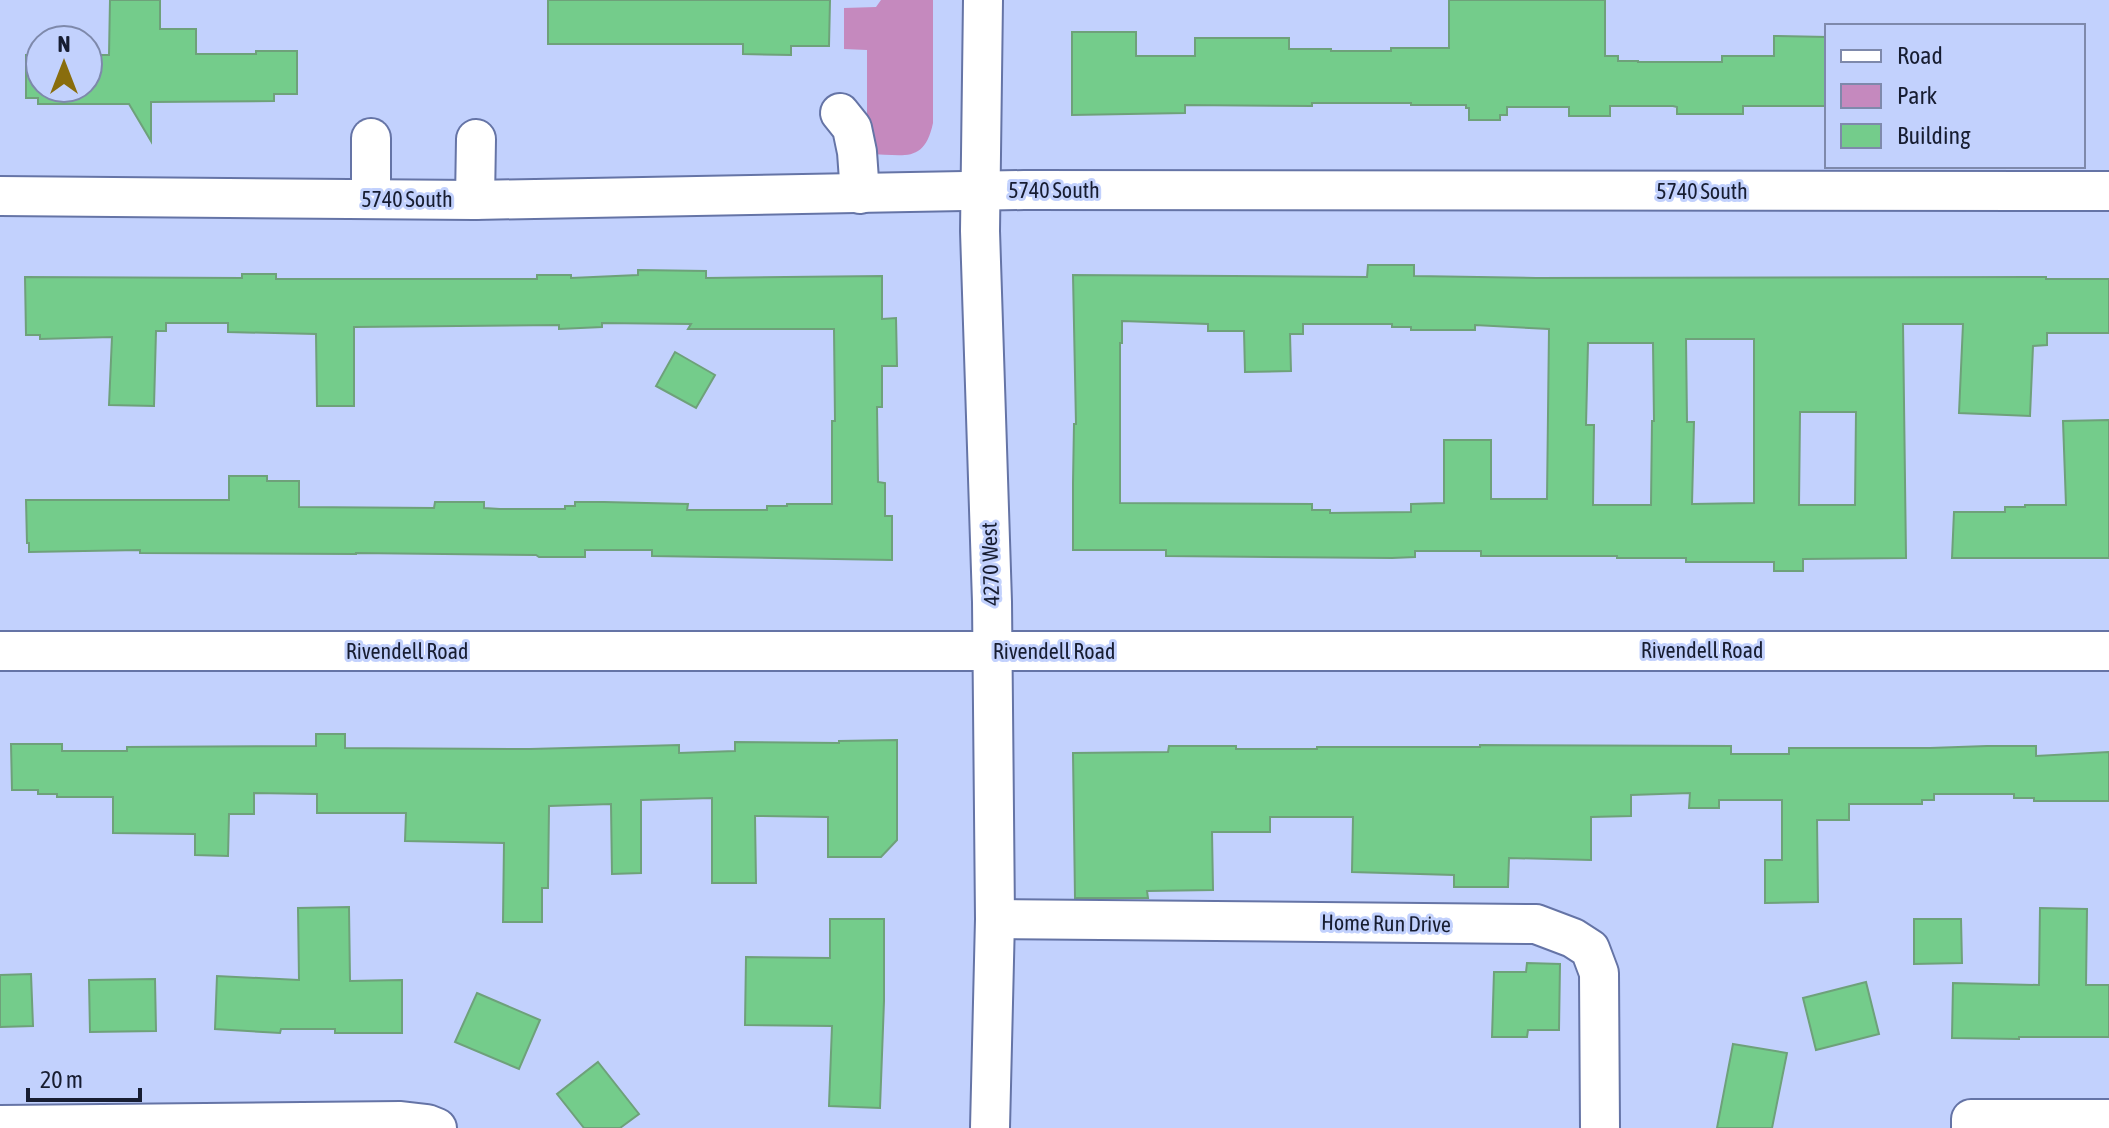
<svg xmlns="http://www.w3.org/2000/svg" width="2109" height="1128" font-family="'Asap Condensed',sans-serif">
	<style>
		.green { fill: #c589be }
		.building { fill: #74cc8b; stroke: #6ea17a; stroke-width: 2; fill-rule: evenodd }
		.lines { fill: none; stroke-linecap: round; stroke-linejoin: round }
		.minor-casing { stroke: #6574a6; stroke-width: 42 }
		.minor { stroke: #fff; stroke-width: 38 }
		.labels { text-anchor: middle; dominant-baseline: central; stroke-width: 6; stroke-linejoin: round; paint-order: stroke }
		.street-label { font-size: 22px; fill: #171d31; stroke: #c2d1fd }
	</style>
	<rect width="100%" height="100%" fill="#c2d1fd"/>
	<!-- green -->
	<path class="green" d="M 881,0 L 933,0 L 933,123 C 924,165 903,154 867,154 L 867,50 L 844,49 L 844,8 L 876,7 Z"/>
	<!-- building -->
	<g class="building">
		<polygon points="110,0 160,0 160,29 196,29 196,54 256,54 256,51 297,51 297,94 274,94 274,101 151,102 151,141 129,104 38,104 38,98 26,98 26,55 40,55 40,88 88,88 88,55 109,55"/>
		<polygon points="548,0 830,0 829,46 791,46 791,55 743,54 743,44 548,44"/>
		<polygon points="1449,0 1605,0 1605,56 1618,56 1618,61 1638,61 1638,62 1722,62 1722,56 1774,56 1774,36 1827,37 1827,106 1743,106 1743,114 1677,114 1677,107 1673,106 1610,106 1610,116 1569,116 1569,107 1507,107 1507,115 1500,115 1500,120 1469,120 1469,108 1466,108 1466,105 1411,105 1411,103 1312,103 1312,106 1185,105 1185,113 1072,115 1072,32 1136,32 1136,56 1195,56 1195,38 1289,38 1289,49 1331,49 1331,51 1391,51 1391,48 1449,48"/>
		<path d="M 1368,265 L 1414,265 L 1414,276 L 1536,278 L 2046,277 L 2046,279 L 2109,279 L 2109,333 L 2047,333 L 2047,345 L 2033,346 L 2030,416 L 1959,413 L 1963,324 L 1903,324 L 1906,558 L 1803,559 L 1803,571 L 1774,571 L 1774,562 L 1686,562 L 1686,558 L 1617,558 L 1617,556 L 1481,556 L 1481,551 L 1415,551 L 1415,557 L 1392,558 L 1166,556 L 1166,550 L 1073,550 L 1073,483 L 1074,424 L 1076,424 L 1073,275 L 1367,277 ZM 1122,321 L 1208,324 L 1208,331 L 1244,331 L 1245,372 L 1291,371 L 1290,334 L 1303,334 L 1303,324 L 1392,324 L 1392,327 L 1411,327 L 1411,330 L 1475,330 L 1475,325 L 1549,329 L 1547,499 L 1491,499 L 1491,440 L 1444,440 L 1444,503 L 1411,504 L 1411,512 L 1330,513 L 1330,510 L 1312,510 L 1312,504 L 1120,503 L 1120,343 L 1122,343 ZM 1686,339 L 1754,339 L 1754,503 L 1692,504 L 1694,422 L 1687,422 ZM 1588,343 L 1653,343 L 1654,421 L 1652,421 L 1651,505 L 1593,505 L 1594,425 L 1586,425 ZM 1800,412 L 1856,412 L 1855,505 L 1799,505 Z"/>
		<polygon points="638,270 706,271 706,278 882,276 882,319 896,318 897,366 882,366 882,407 877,407 878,482 885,483 885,516 892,516 892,560 652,556 652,550 585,550 585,557 539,557 536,555 356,553 356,554 140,553 140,550 29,552 29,543 27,543 26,500 229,500 229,476 267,476 267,481 299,481 299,507 434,508 435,502 484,502 484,508 500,509 565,509 565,506 575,506 575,502 604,502 688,504 687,510 767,510 767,506 787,506 787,504 832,504 832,421 835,421 834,329 688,329 691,324 602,323 602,327 559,329 559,325 354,327 354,406 317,406 316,334 228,332 228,323 166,323 166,331 156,331 154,406 109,405 112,337 40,339 40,335 26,335 25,277 242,278 242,274 276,274 276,279 537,279 537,275 571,275 571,278 638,275"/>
		<polygon points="675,352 715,375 696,408 656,386"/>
		<polygon points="2109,420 2109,558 1952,558 1954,512 2005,512 2005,507 2025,507 2025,505 2066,505 2063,421"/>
		<polygon points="316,734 345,734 345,748 530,749 679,745 679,753 735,751 735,742 839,743 839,741 897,740 897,840 881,857 828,857 828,817 755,816 756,883 712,883 712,798 641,800 641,873 612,874 611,804 549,806 548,888 542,888 542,922 503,922 504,843 405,841 406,813 317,813 317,794 254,793 254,814 229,814 228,856 195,855 195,834 113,833 113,797 57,797 57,794 38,794 38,790 12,790 11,744 62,744 62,751 127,751 127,747 316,746"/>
		<polygon points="1480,745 1731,746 1731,754 1789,754 1789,748 1930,748 1987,746 2036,746 2036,756 2109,752 2109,801 2034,801 2034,798 2014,798 2014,794 1934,794 1934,800 1922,800 1922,804 1849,804 1849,820 1817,820 1818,902 1765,903 1765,860 1782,860 1782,800 1719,800 1719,808 1689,808 1690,793 1631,795 1631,816 1591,817 1591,860 1509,858 1508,887 1454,887 1454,875 1352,872 1353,817 1270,817 1270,832 1212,832 1213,890 1147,891 1148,898 1075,898 1073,753 1168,752 1169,746 1236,746 1236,749 1317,749 1317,747 1480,747"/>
		<polygon points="349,907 350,981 402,980 402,1033 335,1033 335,1029 281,1029 280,1033 215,1029 217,976 299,980 298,908"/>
		<polygon points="2040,908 2087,909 2086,985 2109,985 2109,1037 2019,1037 2019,1039 1952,1038 1953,983 2039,985"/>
		<polygon points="830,919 884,919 884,1001 880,1108 829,1106 832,1026 745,1025 746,957 830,958"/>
		<polygon points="1914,919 1961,919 1962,963 1914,964"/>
		<polygon points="1527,963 1560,964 1559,1030 1528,1030 1527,1037 1492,1037 1494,972 1526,972"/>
		<polygon points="31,974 33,1026 0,1027 0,975"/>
		<polygon points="155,979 156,1031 90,1032 89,980"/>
		<polygon points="1866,982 1879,1034 1816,1050 1803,998"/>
		<polygon points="477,993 540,1020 519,1069 455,1042"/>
		<polygon points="1733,1044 1787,1053 1772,1128 1717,1128"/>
		<polygon points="598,1062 639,1114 620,1128 584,1128 557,1094"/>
	</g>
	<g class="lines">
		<defs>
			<g id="minor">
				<polyline points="983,0 980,231 992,602 995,919 990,1128"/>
				<polyline points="840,113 852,128 857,152 860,194"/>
				<polyline points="371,138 371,199"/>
				<polyline points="0,196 475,200 1024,190 2109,191"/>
				<polyline points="475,200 476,139"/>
				<polyline points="0,651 2109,651"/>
				<polyline points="995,919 1536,924 1573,938 1590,949 1599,973 1600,1128"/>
				<polyline points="0,1125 401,1121 427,1124 437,1128"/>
				<polyline points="1971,1128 1971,1119 2109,1119"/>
			</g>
		</defs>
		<!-- minor casing -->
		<use href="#minor" class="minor-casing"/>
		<!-- minor -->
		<use href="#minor" class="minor"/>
	</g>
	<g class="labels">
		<!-- street labels -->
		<g class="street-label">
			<text x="1054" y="190">5740 South</text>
			<text x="1702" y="191">5740 South</text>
			<text x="407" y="199">5740 South</text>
			<text transform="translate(990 564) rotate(-92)">4270 West</text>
			<text x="1702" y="650">Rivendell Road</text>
			<text x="407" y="651">Rivendell Road</text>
			<text x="1054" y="651">Rivendell Road</text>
			<text transform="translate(1386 923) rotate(1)">Home Run Drive</text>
		</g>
	</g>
	<!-- legend -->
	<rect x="1825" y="24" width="260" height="144" fill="#c2d1fd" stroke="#7e89ab" stroke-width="2"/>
	<rect x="1841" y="50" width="40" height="12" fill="#ffffff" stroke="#7e89ab" stroke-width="2"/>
	<text x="1897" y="64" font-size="24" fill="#171d31">Road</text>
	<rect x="1841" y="84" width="40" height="24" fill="#c589be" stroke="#7e89ab" stroke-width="2"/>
	<text x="1897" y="104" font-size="24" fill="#171d31">Park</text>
	<rect x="1841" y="124" width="40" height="24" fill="#74cc8b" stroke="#7e89ab" stroke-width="2"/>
	<text x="1897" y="144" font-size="24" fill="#171d31">Building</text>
	<!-- north arrow -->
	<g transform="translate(64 64)"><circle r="38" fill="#c2d1fd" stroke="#7e89ab" stroke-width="2"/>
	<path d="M0-6L14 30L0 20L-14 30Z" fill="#896d0d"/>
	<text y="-12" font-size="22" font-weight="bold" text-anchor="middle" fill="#171d31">N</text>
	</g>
	<!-- scale -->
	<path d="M28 1088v12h112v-12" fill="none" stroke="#171d31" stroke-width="4"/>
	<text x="40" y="1088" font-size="24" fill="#171d31" stroke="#c2d1fd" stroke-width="6" paint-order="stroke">20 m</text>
</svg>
